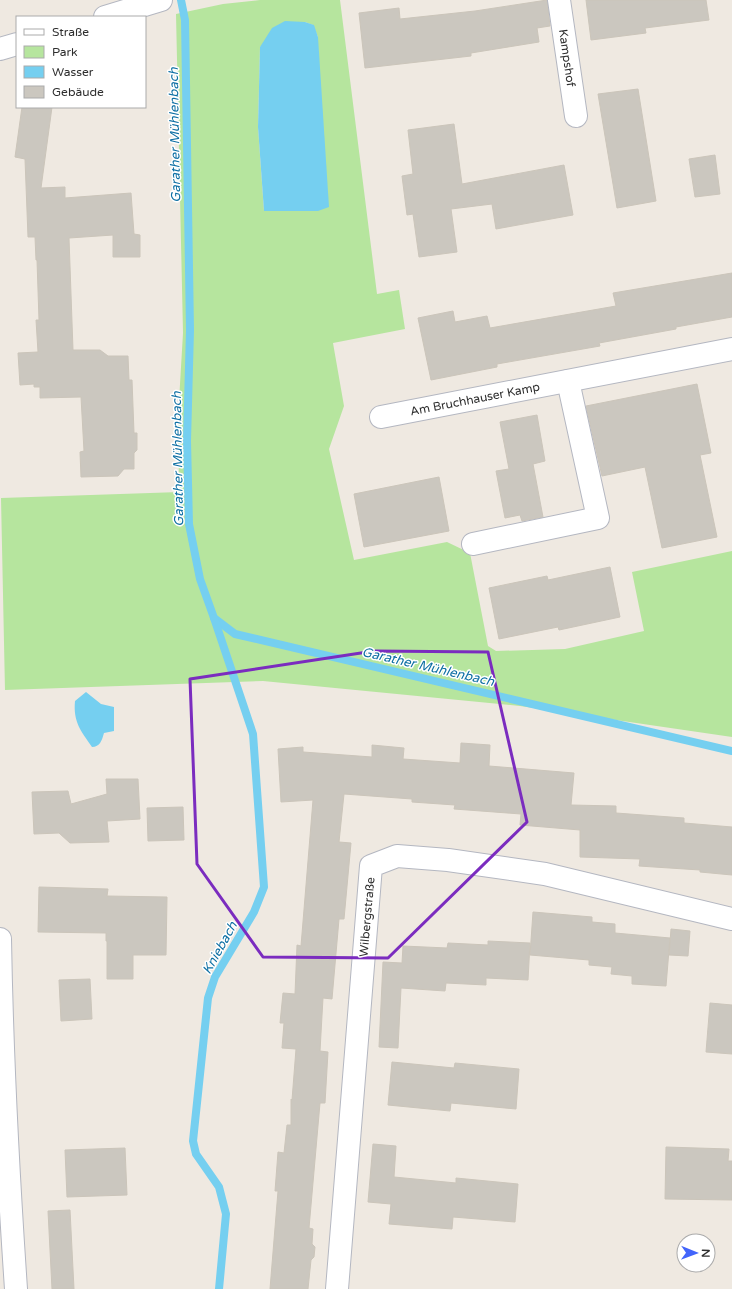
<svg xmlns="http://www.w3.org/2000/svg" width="732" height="1289" font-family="'Varela Round',sans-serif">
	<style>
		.green { fill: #b6e59e; fill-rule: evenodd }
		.water { fill: #75cff0 }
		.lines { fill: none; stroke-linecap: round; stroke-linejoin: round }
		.stream { stroke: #75cff0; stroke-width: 8 }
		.building { fill: #cbc7bf; stroke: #cbc5ba }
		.street-casing { stroke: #b4b7c1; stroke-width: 24 }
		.street { stroke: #fff; stroke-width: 22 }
		.marked { fill: none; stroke: #7b2cbf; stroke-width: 3; stroke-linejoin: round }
		.labels { text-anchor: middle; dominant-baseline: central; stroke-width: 3; stroke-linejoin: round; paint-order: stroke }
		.street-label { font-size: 12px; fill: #2e2e2e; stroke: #fff }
		.water-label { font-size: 13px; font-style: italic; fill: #0d6fa3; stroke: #fff }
	</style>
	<rect width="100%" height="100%" fill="#efe9e1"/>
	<!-- green -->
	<path class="green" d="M 260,0 L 340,0 L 377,294 L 399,290 L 405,329 L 333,343 L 344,406 L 329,449 L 354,560 L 447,542 L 470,553 L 488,646 L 496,651 L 565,649 L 644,631 L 632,572 L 732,551 L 732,737 L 520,706 L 263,681 L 5,690 L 1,498 L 180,492 L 177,435 L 183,333 L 176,14 L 223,4 ZM 305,22 L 313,25 L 318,37 L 318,211 L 264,211 L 258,127 L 260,47 Z"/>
	<!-- water -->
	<g class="water">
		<polygon points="285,21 305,22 314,25 318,37 329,207 318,211 264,211 258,127 260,47 272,28"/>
		<path d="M 86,692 L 101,704 L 114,707 L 114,731 L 104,733 C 102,740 100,747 92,747 C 81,731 73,722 75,701 Z"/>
	</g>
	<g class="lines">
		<!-- stream -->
		<g class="stream">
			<polyline points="181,0 185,20 190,330 187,441 189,524 200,579 214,618 235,634 732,751"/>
			<polyline points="214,618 253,734 264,887 254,912 215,977 208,998 193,1141 196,1154 219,1187 226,1214 219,1289"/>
		</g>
	</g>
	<!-- building -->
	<g class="building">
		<polygon points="547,0 550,26 537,28 539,42 471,53 471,56 365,68 359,13 399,8 400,19 475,11"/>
		<polygon points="586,0 706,0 709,20 645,28 646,33 591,40"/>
		<polygon points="638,89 656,201 617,208 598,94"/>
		<polygon points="22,107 52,107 41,188 65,187 65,198 131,193 134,234 140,235 140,257 113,257 113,235 69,238 73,350 100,350 108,356 128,356 129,380 132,380 134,433 137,433 137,450 134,453 134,469 124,469 118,476 81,477 80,452 84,451 81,397 40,398 40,387 34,387 34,384 20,385 18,353 38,352 36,320 39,320 37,260 36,260 35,237 28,237 25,159 15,157"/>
		<polygon points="454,124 462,184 564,165 573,215 496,229 492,204 451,209 457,252 419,257 413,214 407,215 402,176 413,174 408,130"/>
		<polygon points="715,155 720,194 695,197 689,159"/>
		<polygon points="732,273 732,317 676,327 676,329 599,343 600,346 497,364 497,367 431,380 418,318 453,311 455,322 487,316 490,328 616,306 613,293"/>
		<polygon points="697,384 711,453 700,455 717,537 662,548 645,467 602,476 586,406"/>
		<polygon points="537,415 545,461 533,464 543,517 522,521 520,515 505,518 496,471 509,469 500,422"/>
		<polygon points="439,477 449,531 364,547 354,494"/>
		<polygon points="610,567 620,617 559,630 558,627 499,639 489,588 547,576 548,580"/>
		<polygon points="461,743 490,745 489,766 574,773 571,805 616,806 616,813 684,818 684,823 732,827 732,875 700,872 700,870 639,866 640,859 580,857 580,830 520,825 521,814 454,809 455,805 412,802 412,799 344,794 339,842 351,843 344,919 339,919 332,999 323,998 320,1051 328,1052 325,1103 320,1103 309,1228 313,1229 312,1244 315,1247 314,1257 311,1260 308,1289 270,1289 278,1191 275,1191 278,1152 284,1153 287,1125 291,1125 291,1099 292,1100 296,1049 282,1048 284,1023 280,1023 283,993 295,994 297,945 301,946 313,800 281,802 278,749 303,747 303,752 372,757 372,745 404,748 403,759 460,763"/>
		<polygon points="106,779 138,779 140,819 107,821 109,842 70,843 59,833 34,834 32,792 68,791 71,804 107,794"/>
		<polygon points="183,807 184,840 148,841 147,808"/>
		<polygon points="39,887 108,889 107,896 167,897 166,955 133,955 133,979 107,979 107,941 106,941 106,933 38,932"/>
		<polygon points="533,912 592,917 592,922 615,924 615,933 670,938 666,986 632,984 632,976 611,974 612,967 589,965 589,960 530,955"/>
		<polygon points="671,929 690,931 688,956 669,955"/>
		<polygon points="488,941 530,943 528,980 486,978 486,985 446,983 445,991 401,988 398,1048 379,1047 383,962 402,963 403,946 447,948 448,943 488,945"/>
		<polygon points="90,979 92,1019 61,1021 59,980"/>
		<polygon points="710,1003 732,1005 732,1054 706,1052"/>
		<polygon points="392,1062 454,1068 455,1063 519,1069 516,1109 451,1103 450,1111 388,1105"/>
		<polygon points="373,1144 396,1146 394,1177 456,1183 456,1178 518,1184 515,1222 453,1217 452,1229 389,1224 391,1204 368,1202"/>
		<polygon points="666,1147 729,1149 728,1161 732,1161 732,1200 665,1199"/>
		<polygon points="125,1148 127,1195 67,1197 65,1150"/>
		<polygon points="70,1210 74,1289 52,1289 48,1211"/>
	</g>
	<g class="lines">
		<defs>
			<g id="street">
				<polyline points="559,0 576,116"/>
				<polyline points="105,17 161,0"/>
				<polyline points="0,49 17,44"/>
				<polyline points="381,417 732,349"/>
				<polyline points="473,544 598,518 568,381"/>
				<path d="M 0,939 C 2,1056 8,1172 16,1289"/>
				<polyline points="337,1289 371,866 397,856 448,860 545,874 732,919"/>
			</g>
		</defs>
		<!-- street casing -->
		<use href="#street" class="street-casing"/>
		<!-- street -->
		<use href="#street" class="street"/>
	</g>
	<!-- marked area -->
	<path class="marked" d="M 374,651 L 488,652 L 527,822 L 388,958 L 263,957 L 197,864 L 190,679 Z"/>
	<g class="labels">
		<!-- street labels -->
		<g class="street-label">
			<text transform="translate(567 58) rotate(82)">Kampshof</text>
			<text transform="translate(475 399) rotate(-11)">Am Bruchhauser Kamp</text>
			<text transform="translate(367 917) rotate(-85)">Wilbergstraße</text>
		</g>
		<!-- water labels -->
		<g class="water-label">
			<text transform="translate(175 135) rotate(-91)">Garather Mühlenbach</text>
			<text transform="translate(178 459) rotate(-91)">Garather Mühlenbach</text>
			<text transform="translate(428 667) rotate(13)">Garather Mühlenbach</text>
			<text transform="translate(220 948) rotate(-61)">Kniebach</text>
		</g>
	</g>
	<!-- legend -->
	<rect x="16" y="16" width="130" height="92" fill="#ffffff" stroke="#ababab"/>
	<rect x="24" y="29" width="20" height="6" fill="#ffffff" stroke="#ababab"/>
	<text x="52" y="36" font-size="12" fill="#2e2e2e">Straße</text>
	<rect x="24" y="46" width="20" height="12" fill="#b6e59e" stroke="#ababab"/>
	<text x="52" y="56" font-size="12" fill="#2e2e2e">Park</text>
	<rect x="24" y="66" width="20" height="12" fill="#75cff0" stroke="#ababab"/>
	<text x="52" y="76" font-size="12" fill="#2e2e2e">Wasser</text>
	<rect x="24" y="86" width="20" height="12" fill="#cbc7bf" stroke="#ababab"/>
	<text x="52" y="96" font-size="12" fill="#2e2e2e">Gebäude</text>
	<!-- north arrow -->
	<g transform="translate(696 1253) rotate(91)"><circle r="19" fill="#ffffff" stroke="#ababab"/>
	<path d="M0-3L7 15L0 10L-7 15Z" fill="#4264fb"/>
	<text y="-6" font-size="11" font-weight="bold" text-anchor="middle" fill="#2e2e2e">N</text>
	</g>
</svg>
